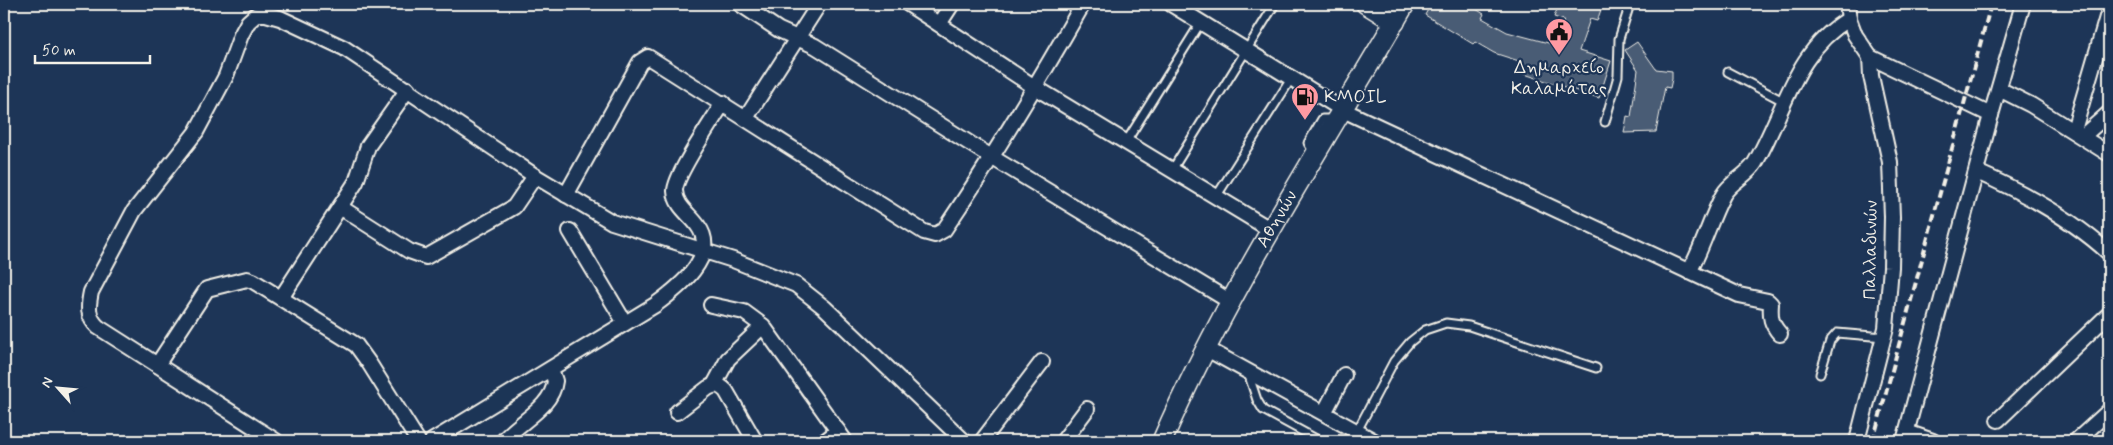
<svg xmlns="http://www.w3.org/2000/svg" width="2113" height="445" font-family="Mynerve,sans-serif">
	<style>
		.building { fill: #485b74; stroke: #f4f1e8 }
		.lines { fill: none; stroke-linecap: round; stroke-linejoin: round }
		.lane-casing { stroke: #f4f1e8; stroke-width: 11 }
		.street-casing { stroke: #f4f1e8; stroke-width: 18 }
		.secondary-casing { stroke: #f4f1e8; stroke-width: 22 }
		.lane { stroke: #1d3557; stroke-width: 7 }
		.street { stroke: #1d3557; stroke-width: 14 }
		.secondary { stroke: #1d3557; stroke-width: 19 }
		.rail { stroke: #f4f1e8; stroke-width: 4; stroke-dasharray: 8 4; stroke-linecap: butt }
		.labels { text-anchor: middle; dominant-baseline: central; stroke-width: 4.5; stroke-linejoin: round; paint-order: stroke }
		.poi-label { font-size: 18px; fill: #f4f1e8; stroke: #1d3557 }
		.street-label { font-size: 18px; fill: #f4f1e8; stroke: #1d3557 }
	</style>
	<rect width="100%" height="100%" fill="#1d3557"/>
	<filter id="ink" filterUnits="userSpaceOnUse"><feTurbulence type="fractalNoise" baseFrequency=".02" numOctaves="2"/><feDisplacementMap in="SourceGraphic" scale="10" xChannelSelector="R" yChannelSelector="G"/><feConvolveMatrix kernelMatrix="1 2 1 2 8 2 1 2 1" color-interpolation-filters="sRGB"/></filter>
	<g filter="url(#ink)">
		<!-- building -->
		<g class="building">
			<polygon points="1431,4 1479,4 1476,9 1484,14 1482,18 1507,32 1556,45 1564,20 1554,17 1559,4 1603,4 1597,21 1590,19 1579,51 1611,61 1599,98 1518,72 1522,62 1494,53 1475,42 1473,44 1425,15"/>
			<polygon points="1637,42 1656,69 1672,71 1672,79 1670,88 1665,87 1656,132 1624,133 1627,116 1631,117 1638,70 1625,50"/>
		</g>
		<g class="lines">
			<defs>
				<g id="lane">
					<polyline points="1728,72 1783,101"/>
					<polyline points="1605,122 1618,76 1619,39 1630,4"/>
					<polyline points="1126,142 1201,22"/>
					<polyline points="1314,153 1308,143 1322,119 1335,119"/>
					<polyline points="1172,170 1275,4"/>
					<polyline points="1216,197 1291,79"/>
					<polyline points="1248,373 1257,400 1263,410 1320,441"/>
					<polyline points="1820,374 1830,341 1837,333 1884,337"/>
					<polyline points="1357,431 1394,361 1410,342 1425,330 1446,323 1469,326 1596,368"/>
				</g>
				<g id="street">
					<polyline points="740,4 779,30 815,46 993,158 1231,302"/>
					<polyline points="908,4 1033,86 1271,230"/>
					<path d="M 1171,4 L 1343,110 L 1739,295 L 1768,301 L 1771,304 C 1770,317 1771,324 1780,334"/>
					<polyline points="1847,4 1849,19 1855,35 1870,57 1991,115"/>
					<polyline points="939,24 952,4"/>
					<polyline points="1999,89 2031,105 2109,154"/>
					<polyline points="746,118 819,4"/>
					<polyline points="2074,130 2109,10"/>
					<polyline points="2083,136 2109,113"/>
					<path d="M 1977,172 C 2023,192 2072,219 2109,253"/>
					<path d="M 566,195 L 640,62 L 648,57 L 924,232 L 935,235 L 944,230 C 994,156 1039,81 1083,4"/>
					<polyline points="340,207 409,251 426,257 514,207 535,176"/>
					<polyline points="570,231 625,323"/>
					<path d="M 1689,272 C 1703,247 1710,220 1723,195 C 1730,182 1747,176 1755,163 C 1785,112 1794,51 1849,19"/>
					<polyline points="281,298 356,182 368,146 408,89"/>
					<polyline points="711,305 744,312 763,326 845,441"/>
					<polyline points="1207,349 1374,441"/>
					<polyline points="157,365 207,289 247,279 253,281 356,345 369,363 418,441"/>
					<polyline points="714,385 728,359 763,326"/>
					<path d="M 677,412 L 708,388 C 716,384 720,385 726,391 L 755,441"/>
					<polyline points="1324,413 1344,375"/>
					<polyline points="1998,420 2109,314"/>
					<polyline points="1907,432 1933,441"/>
					<path d="M 276,441 L 98,327 C 87,317 88,306 91,292 L 134,211 L 196,132 L 226,76 L 241,35 L 248,22 L 257,14 L 266,14 L 280,18 L 344,48 L 535,176 L 612,222 L 733,260 L 796,285 L 825,308 L 964,441"/>
					<path d="M 432,441 L 655,305 C 677,289 720,256 698,226 C 690,214 676,207 675,191 C 675,175 713,120 723,103"/>
					<path d="M 503,441 C 518,422 552,408 555,381 L 551,369"/>
					<polyline points="825,441 838,431"/>
					<polyline points="982,441 1042,362"/>
					<polyline points="1063,441 1087,409"/>
					<polyline points="1857,441 1886,328 1891,267 1892,217 1890,162 1871,76 1870,57"/>
					<polyline points="1904,441 1991,115 2023,4"/>
					<polyline points="2076,441 2109,411"/>
				</g>
				<g id="secondary">
					<polyline points="1366,4 1395,22"/>
					<path id="s1" d="M 1162,441 C 1229,288 1321,148 1405,4"/>
				</g>
			</defs>
			<!-- lane casing -->
			<use href="#lane" class="lane-casing"/>
			<!-- street casing -->
			<use href="#street" class="street-casing"/>
			<!-- secondary casing -->
			<use href="#secondary" class="secondary-casing"/>
			<!-- lane -->
			<use href="#lane" class="lane"/>
			<!-- street -->
			<use href="#street" class="street"/>
			<!-- secondary -->
			<use href="#secondary" class="secondary"/>
			<!-- rail -->
			<polyline class="rail" points="1873,441 1991,4"/>
		</g>
	</g>
	<!-- icons -->
	<defs>
		<symbol id="civic-pin" viewBox="-11 -11 22 30"><path d="M0 17L-7.5 6A9.5 9.5 0 1 1 7.5 6Z" fill="#ff9aa2" stroke="#1d3557"/><path d="M-.6-6.5H3V-4.5H.6V-3L4-1V1h2V6H-6V1h2V-1L-.6-3ZM-1.2 2.5V6h2.4V2.5Z" fill="#111"/></symbol>
		<symbol id="fuel-pin" viewBox="-11 -11 22 30"><path d="M0 17L-7.5 6A9.5 9.5 0 1 1 7.5 6Z" fill="#ff9aa2" stroke="#1d3557"/><path d="M-5.5-6h7V0h2V4h1.3V-2.5L3-4.5l.8-.8L6-3V5H2.5V1h-1V6h-7ZM-4.2-4.7v3.2H.2V-4.7Z" fill="#111"/></symbol>
	</defs>
	<g fill-rule="evenodd">
		<use href="#civic-pin" x="1543" y="16" width="32" height="43"/>
		<use href="#fuel-pin" x="1289" y="81" width="32" height="43"/>
	</g>
	<g class="labels">
		<!-- poi labels -->
		<g class="poi-label">
			<text x="1559" y="68">Δημαρχείο<tspan x="1559" dy="21">Καλαμάτας</tspan></text>
			<text x="1324" y="97" text-anchor="start">KMOIL</text>
		</g>
		<!-- street labels -->
		<g class="street-label">
			<text stroke="none"><textPath href="#s1" startOffset="250">Αθηνών</textPath></text>
			<text transform="translate(1871 250) rotate(-89)">Παλλαδινών</text>
		</g>
	</g>
	<!-- margin -->
	<rect width="2113" height="445" fill="none" stroke="#1d3557" stroke-width="20"/>
	<rect x="10" y="10" width="2093" height="425" fill="none" stroke="#f4f1e8" stroke-width="2" filter="url(#ink)"/>
	<!-- north arrow -->
	<g transform="translate(58 388) rotate(297)" stroke="#1d3557" stroke-width="4" paint-order="stroke">
	<path d="M0-4L9 19L0 12L-9 19Z" fill="#f4f1e8"/>
	<text y="-8" font-size="14" font-weight="bold" text-anchor="middle" fill="#f4f1e8">N</text>
	</g>
	<!-- scale -->
	<path d="M35 55v8h115v-8" fill="none" stroke="#f4f1e8" stroke-width="2.5"/>
	<text x="42" y="55" font-size="15" fill="#f4f1e8" stroke="#1d3557" stroke-width="4" paint-order="stroke">50 m</text>
</svg>
